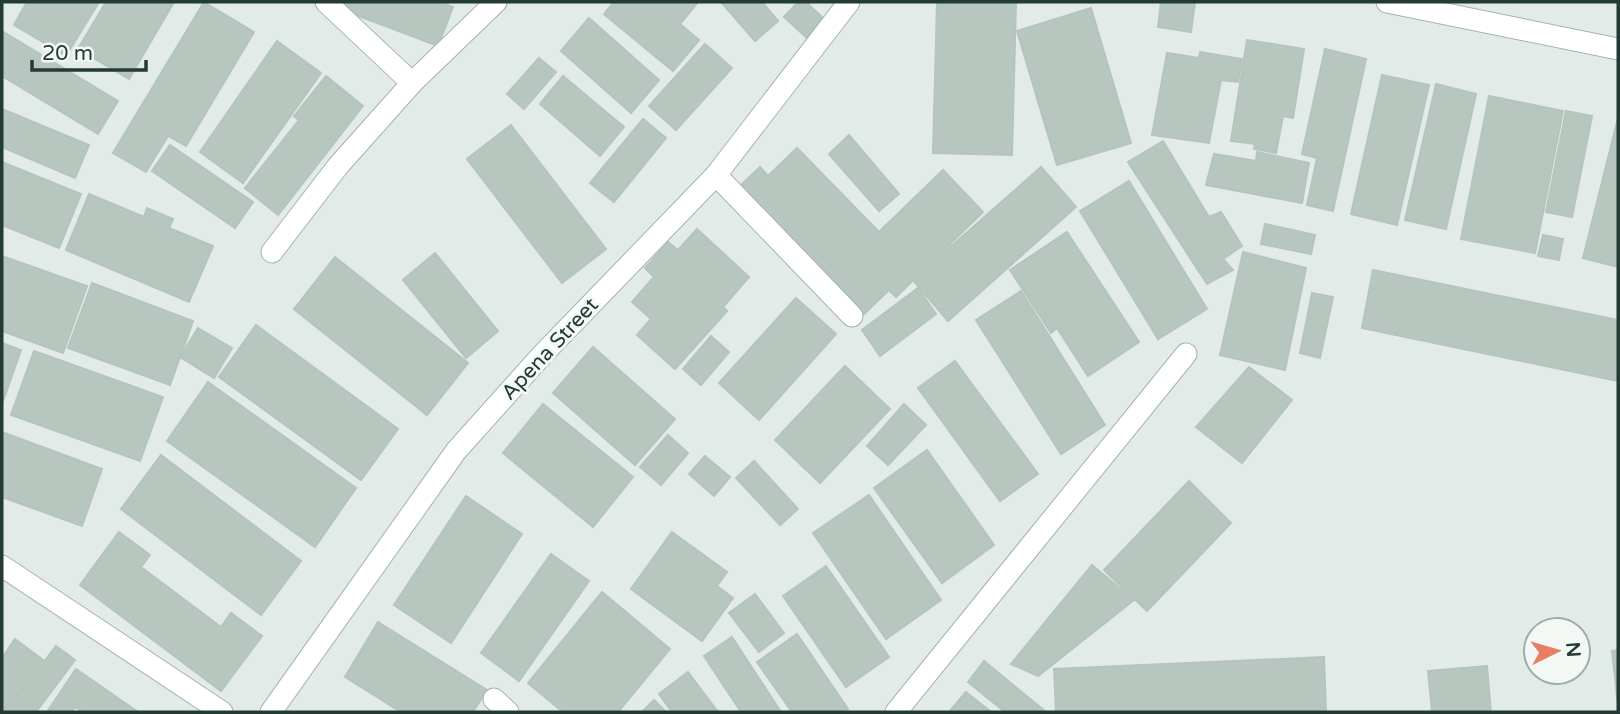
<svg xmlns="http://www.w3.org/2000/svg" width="1620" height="714" font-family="'Varela Round',sans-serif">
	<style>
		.building { fill: #b8c6c0; stroke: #b5c4bd; stroke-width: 2 }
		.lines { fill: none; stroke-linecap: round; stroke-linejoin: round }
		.minor-casing { stroke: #a5b3ae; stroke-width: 23 }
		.minor { stroke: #fff; stroke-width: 21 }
		.labels { text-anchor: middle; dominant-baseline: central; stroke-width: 6; stroke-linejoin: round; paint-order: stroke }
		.street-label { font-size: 21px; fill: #233b34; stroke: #f3f8f5 }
	</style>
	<rect width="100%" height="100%" fill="#e2ebe7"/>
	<!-- building -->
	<g class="building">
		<polygon points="27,2 99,2 66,56 14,25"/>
		<polygon points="106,2 174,2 129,79 78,49"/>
		<polygon points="204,2 254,32 186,146 168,136 146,172 113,153"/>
		<polygon points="343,2 440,2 453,7 438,46 340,9"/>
		<polygon points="614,2 698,2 680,24 699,40 673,71 604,14"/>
		<polygon points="721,2 762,2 778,21 755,41"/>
		<polygon points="798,2 806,2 824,19 807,38 784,17"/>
		<polygon points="937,2 1016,2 1012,155 933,153"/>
		<polygon points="1161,2 1195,2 1191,32 1158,27"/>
		<polygon points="1091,8 1131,143 1057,165 1017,31"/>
		<polygon points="589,18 659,80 631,113 561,51"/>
		<polygon points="2,31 118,101 98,134 2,76"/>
		<polygon points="1247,40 1304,49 1293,118 1283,116 1276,153 1254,149 1255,144 1231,141"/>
		<polygon points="277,41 321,73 243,183 200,152"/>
		<polygon points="705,44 732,68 676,130 649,106"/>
		<polygon points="1325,49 1366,59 1333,211 1307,205 1317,158 1302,154"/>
		<polygon points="1200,52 1242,59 1238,82 1221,80 1209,143 1152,135 1167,53 1199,58"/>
		<polygon points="539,58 556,72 524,109 507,94"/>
		<polygon points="1382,75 1429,85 1397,225 1351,214"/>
		<polygon points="326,76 363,106 278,215 245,188 299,120 294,116"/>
		<polygon points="563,76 624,127 600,156 540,104"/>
		<polygon points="1436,84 1476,94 1446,229 1405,220"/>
		<polygon points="1489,96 1563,111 1535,253 1461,239"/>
		<polygon points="2,109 89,145 75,178 2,147"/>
		<polygon points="1566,111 1592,116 1572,217 1546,212"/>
		<polygon points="1618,118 1618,267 1583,258"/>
		<polygon points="643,119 666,138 614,202 590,183"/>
		<polygon points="511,125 606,249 562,283 467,159"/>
		<polygon points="849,135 899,194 879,211 829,154"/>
		<polygon points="1163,141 1209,217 1221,212 1242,246 1223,259 1233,270 1207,284 1128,162"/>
		<polygon points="170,145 253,202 235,228 152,171"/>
		<polygon points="797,148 879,232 943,170 983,212 896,297 889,290 864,314 741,185 760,167 768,176"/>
		<polygon points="1257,152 1309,163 1302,203 1206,185 1214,154 1256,161"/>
		<polygon points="2,162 81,194 59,248 2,225"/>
		<polygon points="1041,167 1076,207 948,321 913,280"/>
		<polygon points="1129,181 1207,309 1158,339 1080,211"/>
		<polygon points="89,194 144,217 147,208 173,219 169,228 213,246 189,302 66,250"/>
		<polygon points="1265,224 1315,235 1311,254 1261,244"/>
		<polygon points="697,229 749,277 723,307 727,311 675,369 637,335 651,319 632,302 654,277 645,268 668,242 678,250"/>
		<polygon points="1067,232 1139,342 1088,376 1057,328 1051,333 1010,270"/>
		<polygon points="1543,235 1563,239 1559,260 1538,256"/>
		<polygon points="1243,252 1306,268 1285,370 1220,355"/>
		<polygon points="435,253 498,331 466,358 403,280"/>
		<polygon points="2,256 87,286 63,353 2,331"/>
		<polygon points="335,257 468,363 427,415 294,309"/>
		<polygon points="1373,270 1618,320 1618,381 1362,328"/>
		<polygon points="92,283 193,321 170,385 68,348"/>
		<polygon points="918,288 936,314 880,356 862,330"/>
		<polygon points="1021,291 1105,425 1061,454 976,320"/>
		<polygon points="1312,293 1333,297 1320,358 1300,353"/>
		<polygon points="796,298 836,334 759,420 719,383"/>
		<polygon points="256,325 398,429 361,480 219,377"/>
		<polygon points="198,328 232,348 214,378 180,357"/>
		<polygon points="711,336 729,352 701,385 683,369"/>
		<polygon points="2,343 21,350 2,404"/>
		<polygon points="593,347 675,419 635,465 553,393"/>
		<polygon points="34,351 163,397 140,461 11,415"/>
		<polygon points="955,361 1038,474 1000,501 918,388"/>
		<polygon points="845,366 890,409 820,483 775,440"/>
		<polygon points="1249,367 1292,400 1242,463 1196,427"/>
		<polygon points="208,382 356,488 315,547 167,441"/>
		<polygon points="543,404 633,477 593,527 503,453"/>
		<polygon points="904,404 926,425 888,465 867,446"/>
		<polygon points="2,432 102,469 82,526 2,497"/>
		<polygon points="668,435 688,453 661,485 640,467"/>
		<polygon points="927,450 994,545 942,583 874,488"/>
		<polygon points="161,455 301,561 261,615 121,509"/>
		<polygon points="705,456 730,477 714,496 689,474"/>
		<polygon points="754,461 798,509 780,525 736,478"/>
		<polygon points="1189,481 1231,523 1147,611 1104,570"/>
		<polygon points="869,495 941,600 886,639 813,533"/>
		<polygon points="466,496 522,534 451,643 394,605"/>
		<polygon points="119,532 150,555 141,567 221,627 231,613 262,636 221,691 80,585"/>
		<polygon points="672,532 727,572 717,586 733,598 702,641 631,589"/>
		<polygon points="551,554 589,581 519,681 481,653"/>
		<polygon points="1092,565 1134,600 1038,676 1011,664"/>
		<polygon points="826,566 889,657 846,687 783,596"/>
		<polygon points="602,592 670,649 618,712 563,712 528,683"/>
		<polygon points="755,594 784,633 759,652 729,613"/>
		<polygon points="378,622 487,690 473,712 401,712 345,677"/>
		<polygon points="797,634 848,709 844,712 792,712 757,662"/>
		<polygon points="732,637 781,712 741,712 704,656"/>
		<polygon points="15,639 43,660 5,712 2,712 2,658"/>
		<polygon points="56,646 75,660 36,712 6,712"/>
		<polygon points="1618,650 1618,705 1612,651"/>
		<polygon points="1324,657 1326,712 1056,712 1054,669"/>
		<polygon points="984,661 1046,712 1005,712 968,682"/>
		<polygon points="1487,666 1491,712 1432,712 1428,671"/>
		<polygon points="76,669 138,712 83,712 75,707 72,712 47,712"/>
		<polygon points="688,672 718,712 672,712 659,694"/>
		<polygon points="966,692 991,712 949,712"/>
		<polygon points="654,700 666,712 642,712"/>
	</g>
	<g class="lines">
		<defs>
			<g id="minor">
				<polyline points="326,2 412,83"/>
				<polyline points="1387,2 1618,49"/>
				<polyline points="716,175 852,316"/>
				<polyline points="272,252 338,166 412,83 496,2"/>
				<polyline points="2,566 222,712"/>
				<polyline points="494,699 508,712"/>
				<polyline points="271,712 456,451 542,355 716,175 849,2"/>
				<polyline points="896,712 1186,354"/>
			</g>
		</defs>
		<!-- minor casing -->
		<use href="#minor" class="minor-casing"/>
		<!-- minor -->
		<use href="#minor" class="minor"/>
	</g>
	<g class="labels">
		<!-- street labels -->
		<g class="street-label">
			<text transform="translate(550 349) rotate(-47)">Apena Street</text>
		</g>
	</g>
	<!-- border -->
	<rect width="1620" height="714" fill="none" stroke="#233b34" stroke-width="7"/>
	<!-- north arrow -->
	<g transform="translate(1557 651) rotate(85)"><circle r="33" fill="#f3f8f5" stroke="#a0aca8" stroke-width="2"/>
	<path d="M0-5L12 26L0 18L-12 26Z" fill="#e87e64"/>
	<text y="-10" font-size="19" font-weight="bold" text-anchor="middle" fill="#233b34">N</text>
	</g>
	<!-- scale -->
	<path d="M32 60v10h114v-10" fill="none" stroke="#233b34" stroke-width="3.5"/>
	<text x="42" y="60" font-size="21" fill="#233b34" stroke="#f3f8f5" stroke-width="5" paint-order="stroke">20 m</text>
</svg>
